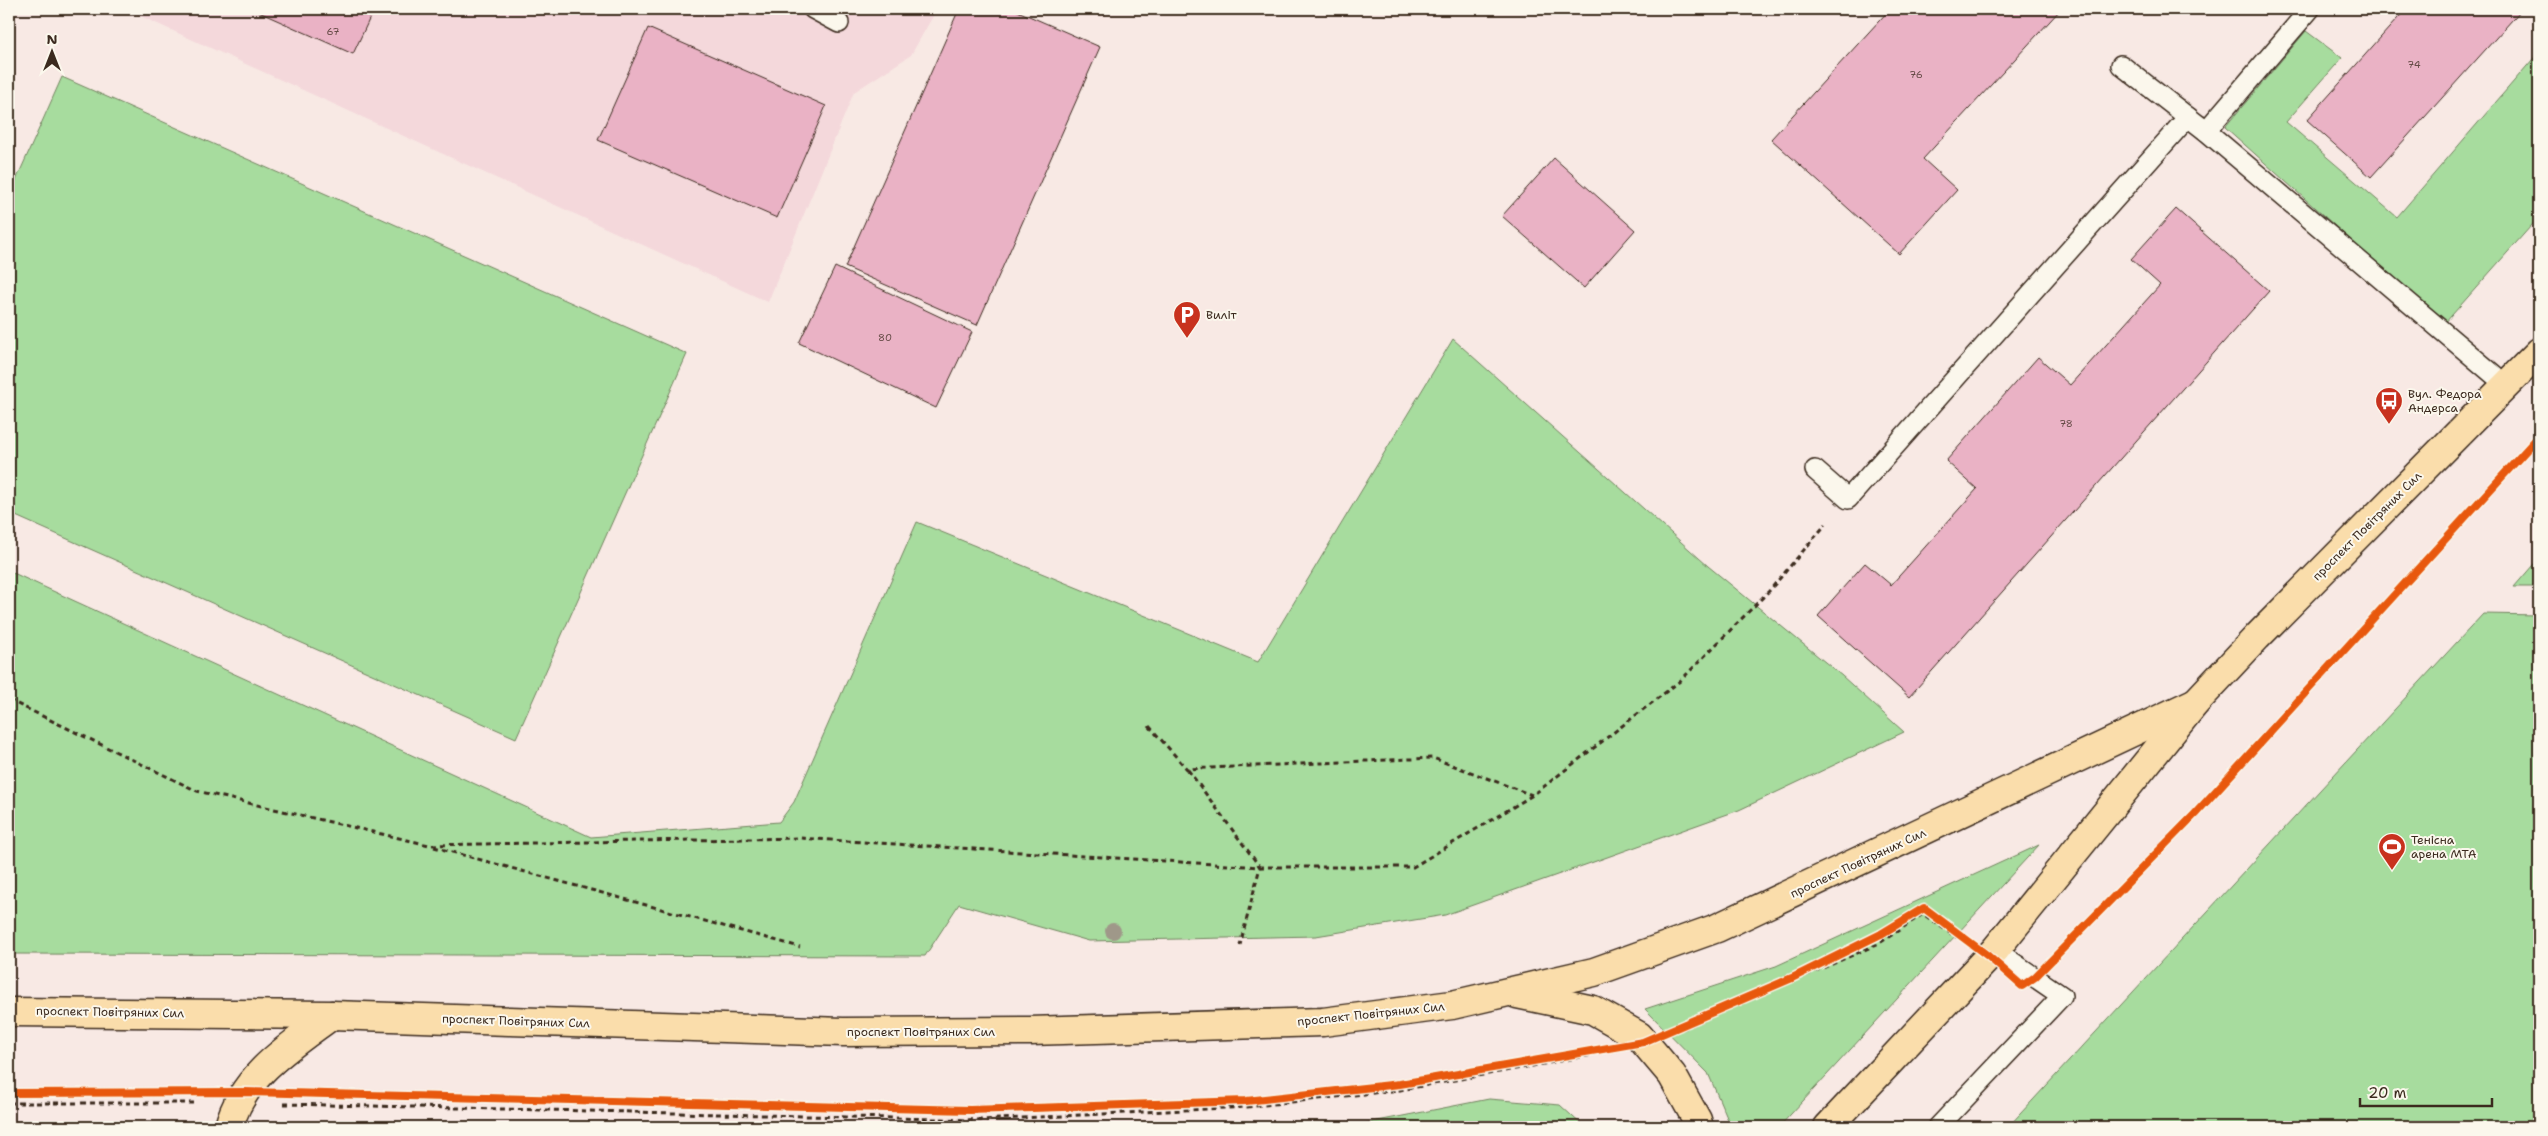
<svg xmlns="http://www.w3.org/2000/svg" width="2548" height="1136" font-family="'Shantell Sans',sans-serif">
	<style>
		.built { fill: #f4d8db }
		.green { fill: #a7dc9e; stroke: #71835e }
		.building { fill: #eab2c5; stroke: #3b2a1e }
		.lines { fill: none; stroke-linecap: round; stroke-linejoin: round }
		.service-casing { stroke: #3b2a1e; stroke-width: 22 }
		.primary-casing { stroke: #3b2a1e; stroke-width: 31 }
		.path { stroke: #3b2a1e; stroke-width: 3; stroke-dasharray: 5 4; stroke-linecap: butt }
		.service { stroke: #fbf7ec; stroke-width: 19 }
		.primary { stroke: #faddab; stroke-width: 28 }
		.cycleway-casing { stroke: #fbf7ec; stroke-width: 11 }
		.cycleway { stroke: #e8590c; stroke-width: 8 }
		.tree { fill: #9f9889 }
		.labels { text-anchor: middle; dominant-baseline: central; stroke-width: 4; stroke-linejoin: round; paint-order: stroke }
		.number-label { font-size: 10px; fill: #674c48 }
		.poi-label { font-size: 12px; fill: #3b2a1e; stroke: #fbf7ec; text-anchor: start }
		.street-label { font-size: 12px; fill: #3b2a1e; stroke: #fbf7ec }
	</style>
	<rect width="100%" height="100%" fill="#f8e9e4"/>
	<filter id="ink" filterUnits="userSpaceOnUse"><feTurbulence type="fractalNoise" baseFrequency=".02" numOctaves="2"/><feDisplacementMap in="SourceGraphic" scale="10" xChannelSelector="R" yChannelSelector="G"/><feConvolveMatrix kernelMatrix="1 2 1 2 8 2 1 2 1" color-interpolation-filters="sRGB"/></filter>
	<g filter="url(#ink)">
		<!-- built -->
		<polygon class="built" points="125,9 937,9 911,55 854,92 768,302"/>
		<!-- green -->
		<g class="green">
			<polygon points="2306,31 2342,58 2286,122 2397,217 2539,52 2539,217 2444,324 2225,127"/>
			<polygon points="62,77 687,354 516,738 9,513 9,196"/>
			<polygon points="1453,339 1708,566 1842,676 1904,732 1739,810 1445,915 1316,936 1089,941 959,904 925,956 9,954 9,571 591,837 779,822 794,802 917,522 1258,662"/>
			<polygon points="2539,558 2539,587 2514,587"/>
			<polygon points="2483,614 2539,615 2539,1127 2008,1127"/>
			<polygon points="2039,845 1779,1127 1731,1127 1708,1073 1645,1009 1776,966"/>
			<polygon points="1489,1099 1560,1105 1584,1127 1347,1127"/>
		</g>
		<!-- building -->
		<g class="building">
			<polygon points="252,9 374,9 353,54"/>
			<polygon points="959,9 1013,9 1100,47 977,325 845,267"/>
			<polygon points="1890,9 2061,9 1923,159 1957,190 1899,254 1771,139"/>
			<polygon points="2406,9 2522,9 2371,177 2307,120"/>
			<polygon points="648,28 826,106 777,218 598,140"/>
			<polygon points="1554,158 1635,230 1584,288 1502,216"/>
			<polygon points="2176,209 2269,291 1909,697 1818,616 1865,563 1891,585 1977,489 1946,461 2038,357 2070,385 2160,285 2131,259"/>
			<polygon points="835,267 972,332 936,408 799,343"/>
		</g>
		<g class="lines">
			<defs>
				<g id="service">
					<polyline points="813,9 839,23"/>
					<polyline points="2121,65 2206,131 2506,385"/>
					<polyline points="2206,131 2310,9"/>
					<polyline points="1815,470 1848,499 2188,117"/>
					<polyline points="1938,1127 2062,996 1995,950"/>
				</g>
				<g id="primary">
					<polyline points="1517,994 1593,1010 1639,1036 1672,1075 1697,1120 1699,1127"/>
					<polyline points="9,1012 332,1015 843,1032 1030,1031 1323,1022 1452,1005 1594,972 1717,928 2196,702"/>
					<path d="M 229,1127 C 242,1075 292,1045 332,1015"/>
					<polyline points="1828,1127 1995,950 2196,702 2257,637 2539,352"/>
				</g>
			</defs>
			<!-- service casing -->
			<use href="#service" class="service-casing"/>
			<!-- primary casing -->
			<use href="#primary" class="primary-casing"/>
			<!-- path -->
			<g class="path">
				<polyline points="9,700 197,791 429,845 799,838 1260,867 1413,867 1533,795 1680,681 1769,591 1826,524"/>
				<polyline points="1149,726 1187,769 1433,758 1532,795"/>
				<polyline points="1188,770 1260,867 1240,945"/>
				<polyline points="434,847 800,947"/>
				<polyline points="1683,1029 1878,944 1923,914 1957,938"/>
				<polyline points="9,1103 198,1103"/>
				<polyline points="284,1104 980,1120 1247,1107 1400,1090 1593,1055"/>
			</g>
			<!-- service -->
			<use href="#service" class="service"/>
			<!-- primary -->
			<use href="#primary" class="primary"/>
			<defs>
				<polyline id="cycleway" points="9,1093 246,1092 970,1110 1246,1101 1400,1084 1643,1042 1792,978 1881,934 1924,908 1988,956 2022,986 2035,977 2195,814 2539,436"/>
			</defs>
			<!-- cycleway casing -->
			<use href="#cycleway" class="cycleway-casing"/>
			<!-- cycleway -->
			<use href="#cycleway" class="cycleway"/>
		</g>
		<!-- trees -->
		<circle class="tree" cx="1113" cy="931" r="8"/>
	</g>
	<!-- icons -->
	<defs>
		<symbol id="parking-pin" viewBox="-11 -11 22 30"><path d="M0 17L-7.5 6A9.5 9.5 0 1 1 7.5 6Z" fill="#c8321e" stroke="#fbf7ec"/><path d="M-3.5-5.5H1a3.5 3.5 0 0 1 0 7H-1V5.5H-3.5ZM-1-3.4V-.6H.8a1.4 1.4 0 0 0 0-2.8Z" fill="#fff"/></symbol>
		<symbol id="bus-pin" viewBox="-11 -11 22 30"><path d="M0 17L-7.5 6A9.5 9.5 0 1 1 7.5 6Z" fill="#c8321e" stroke="#fbf7ec"/><path d="M-5-6H5V4H4V6H2V4H-2V6H-4V4H-5ZM-3.5-4V0h7V-4ZM-3.5 1.2v1.5H-2V1.2ZM2 1.2v1.5H3.5V1.2Z" fill="#fff"/></symbol>
		<symbol id="stadium-pin" viewBox="-11 -11 22 30"><path d="M0 17L-7.5 6A9.5 9.5 0 1 1 7.5 6Z" fill="#c8321e" stroke="#fbf7ec"/><path d="M0-5a6.5 5 0 1 0 0 10a6.5 5 0 1 0 0-10ZM-3.5-1.8h7v3.6h-7Z" fill="#fff"/></symbol>
	</defs>
	<g fill-rule="evenodd">
		<use href="#parking-pin" x="1171" y="299" width="32" height="43"/>
		<use href="#bus-pin" x="2373" y="385" width="32" height="43"/>
		<use href="#stadium-pin" x="2376" y="831" width="32" height="43"/>
	</g>
	<g class="labels">
		<!-- number labels -->
		<g class="number-label">
			<text x="333" y="31">67</text>
			<text x="2414" y="64">74</text>
			<text x="1916" y="74">76</text>
			<text x="885" y="337">80</text>
			<text x="2066" y="423">78</text>
		</g>
		<!-- poi labels -->
		<g class="poi-label">
			<text x="1206" y="315">Виліт</text>
			<text x="2408" y="394">Вул. Федора<tspan x="2408" dy="14">Андерса</tspan></text>
			<text x="2411" y="840">Тенісна<tspan x="2411" dy="14">арена МТА</tspan></text>
		</g>
		<!-- street labels -->
		<g class="street-label">
			<text transform="translate(2367 526) rotate(-45)">проспект Повітряних Сил</text>
			<text transform="translate(1858 863) rotate(-25)">проспект Повітряних Сил</text>
			<text transform="translate(110 1012) rotate(1)">проспект Повітряних Сил</text>
			<text transform="translate(1371 1014) rotate(-6)">проспект Повітряних Сил</text>
			<text transform="translate(516 1021) rotate(2)">проспект Повітряних Сил</text>
			<text x="921" y="1032">проспект Повітряних Сил</text>
		</g>
	</g>
	<!-- margin -->
	<rect width="2548" height="1136" fill="none" stroke="#fbf7ec" stroke-width="30"/>
	<rect x="15" y="15" width="2518" height="1106" fill="none" stroke="#3b2a1e" stroke-width="2" filter="url(#ink)"/>
	<!-- north arrow -->
	<g transform="translate(52 52)" stroke="#fbf7ec" stroke-width="4" paint-order="stroke">
	<path d="M0-4L9 19L0 12L-9 19Z" fill="#3b2a1e"/>
	<text y="-8" font-size="14" font-weight="bold" text-anchor="middle" fill="#3b2a1e">N</text>
	</g>
	<!-- scale -->
	<path d="M2360 1098v8h132v-8" fill="none" stroke="#3b2a1e" stroke-width="2.5"/>
	<text x="2368" y="1098" font-size="15" fill="#3b2a1e" stroke="#fbf7ec" stroke-width="4" paint-order="stroke">20 m</text>
</svg>
